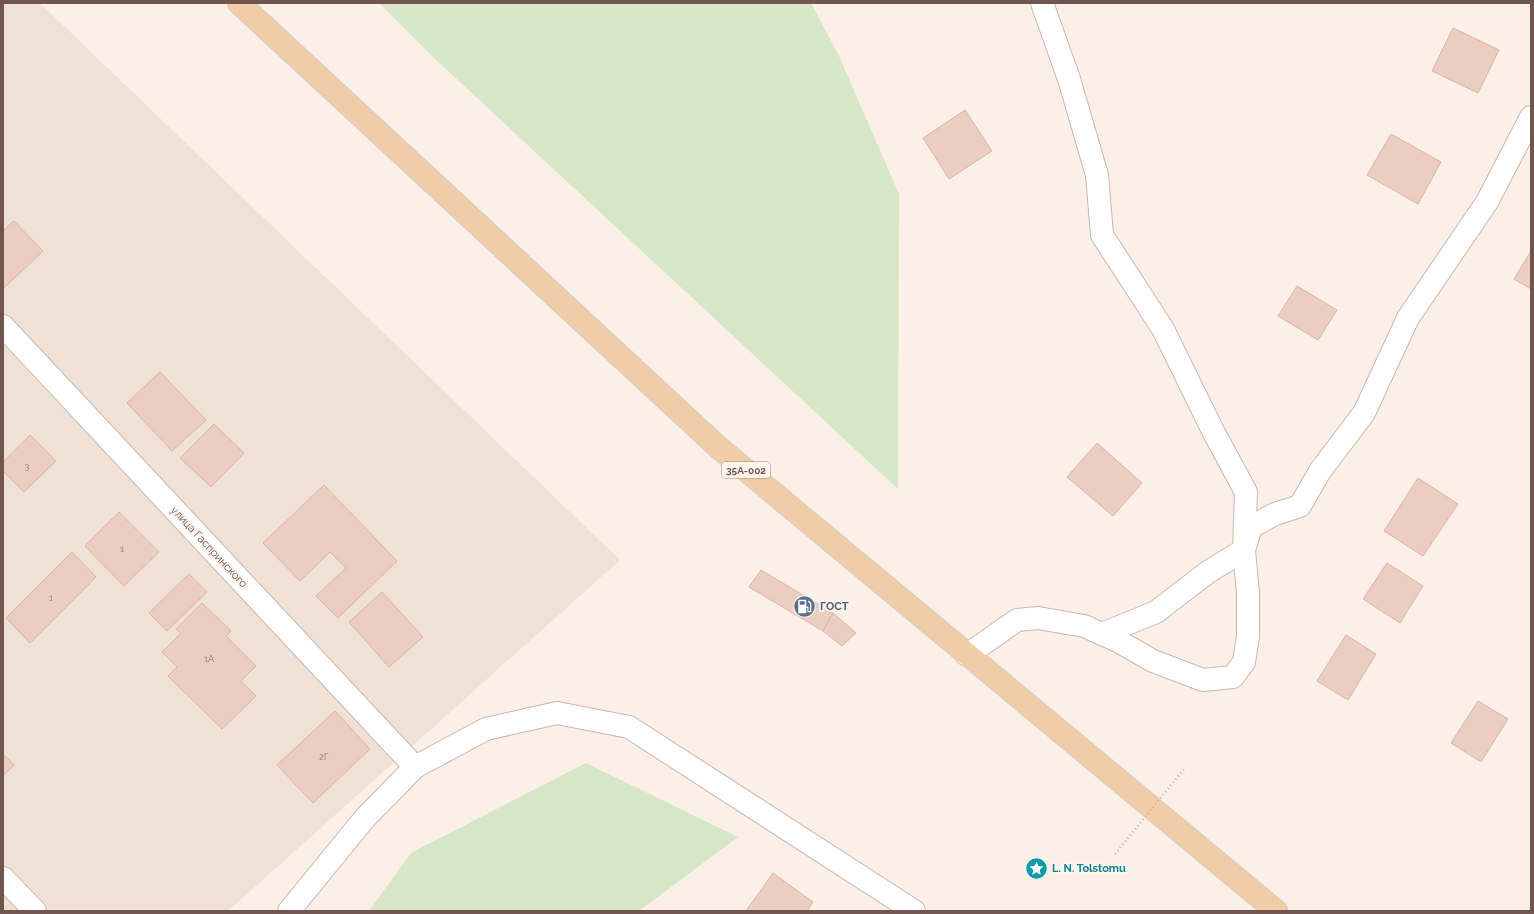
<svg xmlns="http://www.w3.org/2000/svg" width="1534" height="914" font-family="Raleway,sans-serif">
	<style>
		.residential { fill: #f0e1d6 }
		.green { fill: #d7e6c7 }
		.building { fill: #eccdc2; stroke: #dcb3a4 }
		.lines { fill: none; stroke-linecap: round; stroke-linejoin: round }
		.minor-casing { stroke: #cab7ae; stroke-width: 24 }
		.major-casing { stroke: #d4ccca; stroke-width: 24 }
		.minor { stroke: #fff; stroke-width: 22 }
		.major { stroke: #f0cca7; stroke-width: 22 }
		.path-bridge { stroke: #d1b0a5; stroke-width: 2.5; stroke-dasharray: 1 3; stroke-linecap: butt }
		.labels { text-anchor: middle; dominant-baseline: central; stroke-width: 4; stroke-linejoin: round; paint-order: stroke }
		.number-label { font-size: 9px; fill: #8f746b }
		.shield { fill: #fdf5ed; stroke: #9a867e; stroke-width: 1 }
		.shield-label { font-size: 10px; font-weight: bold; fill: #70564e }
		.street-label { font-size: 11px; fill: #70564e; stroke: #fdf5ed }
		.service-label { font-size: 11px; font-weight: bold; fill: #4e5e75; stroke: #fdf5ed; text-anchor: start }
		.culture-label { font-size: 11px; font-weight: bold; fill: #0d838f; stroke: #fdf5ed; text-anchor: start }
	</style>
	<rect width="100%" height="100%" fill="#faf0e7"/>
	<!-- residential -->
	<polygon class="residential" points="3,3 40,3 620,560 228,911 3,911"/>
	<!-- green -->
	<g class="green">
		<polygon points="379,3 811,3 839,56 899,194 898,489 433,57"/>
		<polygon points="586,763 738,837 639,911 369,911 411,853"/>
	</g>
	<!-- building -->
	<g class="building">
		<polygon points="1453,28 1499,50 1478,93 1432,71"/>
		<polygon points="965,110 992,151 949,179 923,138"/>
		<polygon points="1391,134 1441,162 1418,204 1367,175"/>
		<polygon points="14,221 43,251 3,289 3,231"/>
		<polygon points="1531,251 1531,289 1514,279"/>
		<polygon points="1297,286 1337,310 1318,340 1278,316"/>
		<polygon points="160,372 206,420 172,451 127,403"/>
		<polygon points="214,424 244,453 211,487 180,458"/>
		<polygon points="30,435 56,461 24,492 3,471 3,462"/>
		<polygon points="1097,443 1142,483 1113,516 1067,477"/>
		<polygon points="1418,478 1458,504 1423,556 1384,531"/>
		<polygon points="324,485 397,561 338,618 316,596 346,568 330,552 300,581 263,543"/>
		<polygon points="119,512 159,552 124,586 85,546"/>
		<polygon points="72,552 96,577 30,643 6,618"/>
		<polygon points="1387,563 1423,586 1400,623 1363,599"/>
		<polygon points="761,570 833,613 823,631 749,587"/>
		<polygon points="189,574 207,592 167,631 149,613"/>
		<polygon points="382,592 423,637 389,667 349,622"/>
		<polygon points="202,603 231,631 226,636 256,666 241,681 256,696 222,729 168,676 177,667 162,652 181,633 176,629"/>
		<polygon points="833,613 856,633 842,646 823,631"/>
		<polygon points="1346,635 1376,654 1348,700 1317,681"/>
		<polygon points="1478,701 1508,719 1481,762 1451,743"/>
		<polygon points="335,711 370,749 313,803 277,765"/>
		<polygon points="3,754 14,765 3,776"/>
		<polygon points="773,873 813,902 807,911 746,911"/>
	</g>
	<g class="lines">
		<defs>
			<g id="minor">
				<polyline points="1042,3 1069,79 1097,175 1102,235 1163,329 1213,431 1246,492 1244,550 1208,572 1156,612 1102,634"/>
				<polyline points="3,326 415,767"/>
				<polyline points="967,655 1017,620 1038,618 1084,626 1118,641 1153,661 1203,680 1233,677 1244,662 1248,636 1248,593 1244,550 1251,527 1275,514 1300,506 1320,471 1364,413 1408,318 1487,202 1531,117"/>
				<polyline points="3,878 35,911"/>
				<polyline points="289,911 365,818 415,767 486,729 557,713 629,727 914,911"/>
			</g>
			<polyline id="major" points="239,3 718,447 1276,911"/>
		</defs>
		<!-- minor casing -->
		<use href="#minor" class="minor-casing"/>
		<!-- major casing -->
		<use href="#major" class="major-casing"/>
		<!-- minor -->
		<use href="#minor" class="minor"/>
		<!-- major -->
		<use href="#major" class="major"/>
		<!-- path-bridge -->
		<polyline class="path-bridge" points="1115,854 1184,769"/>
	</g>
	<!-- icons -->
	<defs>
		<symbol id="fuel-disc" viewBox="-11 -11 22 22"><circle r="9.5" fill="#5c6f8a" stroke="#fdf5ed"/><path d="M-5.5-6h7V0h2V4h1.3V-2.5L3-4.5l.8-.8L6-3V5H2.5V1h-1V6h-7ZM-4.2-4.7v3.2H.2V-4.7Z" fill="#fff"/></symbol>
		<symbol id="sight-disc" viewBox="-11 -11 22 22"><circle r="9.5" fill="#0f9aa8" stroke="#fdf5ed"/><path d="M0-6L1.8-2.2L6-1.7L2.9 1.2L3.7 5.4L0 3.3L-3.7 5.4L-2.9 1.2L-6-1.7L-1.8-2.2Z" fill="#fff"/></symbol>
	</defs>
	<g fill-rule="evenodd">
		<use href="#fuel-disc" x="792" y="594" width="25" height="25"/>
		<use href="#sight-disc" x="1024" y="856" width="25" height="25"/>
	</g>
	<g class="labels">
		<!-- number labels -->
		<g class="number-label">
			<text x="27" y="466">3</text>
			<text x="122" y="549">1</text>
			<text x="51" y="598">1</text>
			<text x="209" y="659">1А</text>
			<text x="324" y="757">2Г</text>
		</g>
		<!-- shield labels -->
		<rect class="shield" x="722" y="462" width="48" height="16" rx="3"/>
		<g class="shield-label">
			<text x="746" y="470">35А-002</text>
		</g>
		<!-- street labels -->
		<g class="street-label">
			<text transform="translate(209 547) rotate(47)">улица Гаспринского</text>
		</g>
		<!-- service labels -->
		<g class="service-label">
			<text x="820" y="606">ГОСТ</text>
		</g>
		<!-- culture labels -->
		<g class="culture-label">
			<text x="1052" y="868">L. N. Tolstomu</text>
		</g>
	</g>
	<!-- border -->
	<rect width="1534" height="914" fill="none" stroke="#70564e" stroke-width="8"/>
</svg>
